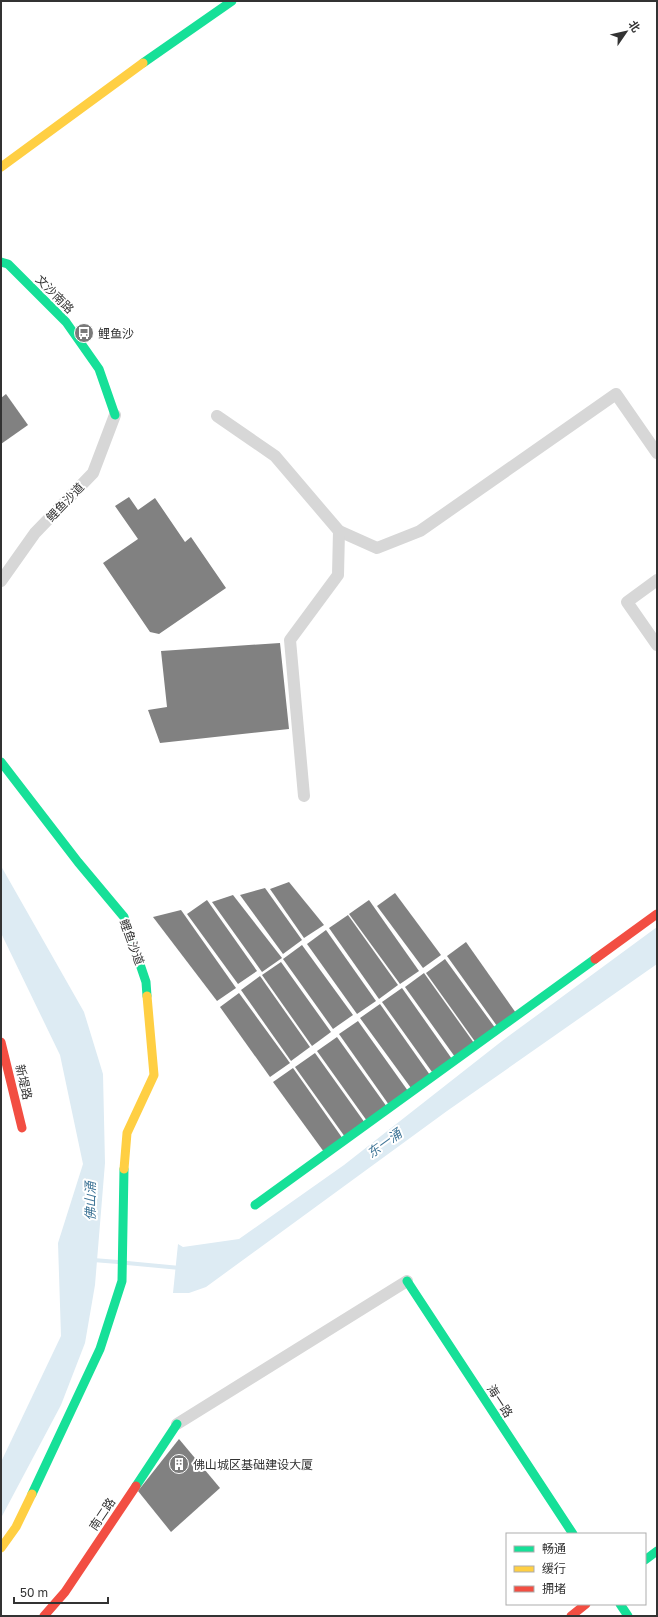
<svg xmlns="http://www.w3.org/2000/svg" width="658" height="1617" font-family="'Golos Text','Noto Sans SC',sans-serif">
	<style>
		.water { fill: #ddebf3 }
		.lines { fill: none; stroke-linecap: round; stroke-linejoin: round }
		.stream { stroke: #ddebf3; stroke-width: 4 }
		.building { fill: #818181 }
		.street { stroke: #d7d7d7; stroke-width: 12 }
		.fast { stroke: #16e098; stroke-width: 9 }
		.slow { stroke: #ffcf43; stroke-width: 9 }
		.jam { stroke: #f24e42; stroke-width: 9 }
		.labels { text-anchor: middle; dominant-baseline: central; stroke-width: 4; stroke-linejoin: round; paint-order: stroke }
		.street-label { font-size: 12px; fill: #333; stroke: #fff }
		.poi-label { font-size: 12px; fill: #333; stroke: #fff; text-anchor: start }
		.water-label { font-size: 13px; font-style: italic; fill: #3f7597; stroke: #fff }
	</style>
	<rect width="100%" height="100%" fill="#fff"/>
	<!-- water -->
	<g class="water">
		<polygon points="1,866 84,1012 103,1074 105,1163 95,1285 85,1343 61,1405 1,1518 1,1462 61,1336 58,1243 83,1164 60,1055 1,933"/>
		<polygon points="657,927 657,964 447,1111 206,1287 189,1293 173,1293 178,1244 183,1247 239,1239 344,1165 502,1041"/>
	</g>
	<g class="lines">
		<!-- stream -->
		<g class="stream">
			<polyline points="93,1260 118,1262"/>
			<polyline points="127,1263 180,1268"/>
		</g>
	</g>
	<!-- building -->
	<g class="building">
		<polygon points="6,394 28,425 1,444 1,398"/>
		<polygon points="129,497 138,510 155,498 185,542 191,537 226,588 159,634 150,632 103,563 138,539 115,506"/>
		<polygon points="280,643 289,729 160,743 148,710 167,707 161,651"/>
		<polygon points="289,882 324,925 304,938 270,889"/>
		<polygon points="265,888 302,940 283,954 240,895"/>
		<polygon points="395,893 441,955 423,968 377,906"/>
		<polygon points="233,895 282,958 262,972 212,902"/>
		<polygon points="207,900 257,971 238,984 187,914"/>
		<polygon points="369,900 419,971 400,984 349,914"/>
		<polygon points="181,910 236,988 217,1001 153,917"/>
		<polygon points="348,915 398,985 379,999 329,928"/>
		<polygon points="326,930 376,1001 357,1014 307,944"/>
		<polygon points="466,942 516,1013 497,1026 447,956"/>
		<polygon points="302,945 353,1015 333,1029 283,959"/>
		<polygon points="445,959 496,1029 476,1043 426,973"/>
		<polygon points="281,962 331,1032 312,1046 262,975"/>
		<polygon points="424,973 474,1043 455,1057 405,987"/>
		<polygon points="260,976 310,1047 291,1061 241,990"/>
		<polygon points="402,988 452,1059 432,1072 382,1002"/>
		<polygon points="239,993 290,1063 270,1077 220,1007"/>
		<polygon points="380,1004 430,1075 411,1088 360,1018"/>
		<polygon points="358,1021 408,1091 389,1105 339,1034"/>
		<polygon points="337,1037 387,1107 367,1121 317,1051"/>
		<polygon points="315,1053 365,1123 345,1137 295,1067"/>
		<polygon points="293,1068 343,1139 324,1152 273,1082"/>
		<polygon points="179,1439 220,1488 171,1532 138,1491"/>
	</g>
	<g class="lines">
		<!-- street -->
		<g class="street">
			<polyline points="217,416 275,456 339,531 377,548 420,531 616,394 657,453"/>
			<polyline points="657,580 627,602 657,645"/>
			<polyline points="1,581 35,533 93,473 115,415"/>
			<polyline points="304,796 290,640 338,575 339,531"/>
			<polyline points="177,1424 407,1281"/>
		</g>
		<!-- fast -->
		<g class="fast">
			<polyline points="143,63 232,1"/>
			<polyline points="1,262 8,264 66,322 99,369 115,415"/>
			<polyline points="1,762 78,862 124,917 146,982 147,996"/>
			<polyline points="255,1205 595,959"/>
			<polyline points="407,1281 573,1534"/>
			<polyline points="136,1486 177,1424"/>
			<polyline points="32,1494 100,1349 122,1281 124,1169"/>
			<polyline points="645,1560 657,1551"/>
			<polyline points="620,1604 628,1616"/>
		</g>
		<!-- slow -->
		<g class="slow">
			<polyline points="1,167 143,63"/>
			<polyline points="124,1169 127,1133 154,1075 147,996"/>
			<polyline points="1,1548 16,1527 32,1494"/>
		</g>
		<!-- jam -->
		<g class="jam">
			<polyline points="595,959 657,914"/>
			<polyline points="1,1042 22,1128"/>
			<polyline points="44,1616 65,1592 136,1486"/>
			<polyline points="571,1616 586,1604"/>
		</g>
	</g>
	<!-- icons -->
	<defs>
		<symbol id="bus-disc" viewBox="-11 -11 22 22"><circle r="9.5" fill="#7a7a7a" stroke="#fff"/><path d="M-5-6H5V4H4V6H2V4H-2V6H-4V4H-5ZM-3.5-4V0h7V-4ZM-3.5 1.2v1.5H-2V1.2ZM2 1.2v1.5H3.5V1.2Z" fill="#fff"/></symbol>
		<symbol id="building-disc" viewBox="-11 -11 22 22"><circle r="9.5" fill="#7a7a7a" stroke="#fff"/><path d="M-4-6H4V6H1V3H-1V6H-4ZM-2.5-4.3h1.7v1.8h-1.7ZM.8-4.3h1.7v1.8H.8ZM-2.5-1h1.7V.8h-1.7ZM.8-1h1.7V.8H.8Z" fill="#fff"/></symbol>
	</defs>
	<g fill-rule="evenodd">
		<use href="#bus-disc" x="73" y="322" width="22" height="22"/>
		<use href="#building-disc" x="168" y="1453" width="22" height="22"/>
	</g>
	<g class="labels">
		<!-- street labels -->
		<g class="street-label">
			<text transform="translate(55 294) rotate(45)">文沙南路</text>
			<text transform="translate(65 502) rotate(-46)">鲤鱼沙道</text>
			<text transform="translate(132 942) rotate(70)">鲤鱼沙道</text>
			<text transform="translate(24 1082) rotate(77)">新堤路</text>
			<text transform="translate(500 1401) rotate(57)">海一路</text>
			<text transform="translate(102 1514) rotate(-56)">南二路</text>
		</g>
		<!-- poi labels -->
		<g class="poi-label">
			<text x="98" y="333">鲤鱼沙</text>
			<text x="193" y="1464">佛山城区基础建设大厦</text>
		</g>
		<!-- water labels -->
		<g class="water-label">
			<text transform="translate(384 1143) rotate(-36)">东一涌</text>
			<text transform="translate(90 1201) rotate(-90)">佛山涌</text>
		</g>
	</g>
	<!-- border -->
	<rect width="658" height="1617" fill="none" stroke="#333333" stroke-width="4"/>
	<!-- legend -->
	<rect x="506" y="1533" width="140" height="72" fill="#ffffff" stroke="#adadad"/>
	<rect x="514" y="1546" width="20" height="6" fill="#16e098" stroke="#adadad"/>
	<text x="542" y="1553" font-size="12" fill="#333333">畅通</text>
	<rect x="514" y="1566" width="20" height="6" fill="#ffcf43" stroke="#adadad"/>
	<text x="542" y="1573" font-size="12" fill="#333333">缓行</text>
	<rect x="514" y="1586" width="20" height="6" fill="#f24e42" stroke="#adadad"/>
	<text x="542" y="1593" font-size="12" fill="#333333">拥堵</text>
	<!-- north arrow -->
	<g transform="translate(626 32) rotate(56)" stroke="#ffffff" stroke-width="3" paint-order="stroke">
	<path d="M0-3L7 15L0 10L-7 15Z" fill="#333333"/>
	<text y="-6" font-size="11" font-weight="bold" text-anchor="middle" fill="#333333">北</text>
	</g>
	<!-- scale -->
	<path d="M14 1597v6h94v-6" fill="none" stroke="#333333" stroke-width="2"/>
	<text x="20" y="1597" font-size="12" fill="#333333" stroke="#ffffff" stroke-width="3" paint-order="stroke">50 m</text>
</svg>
